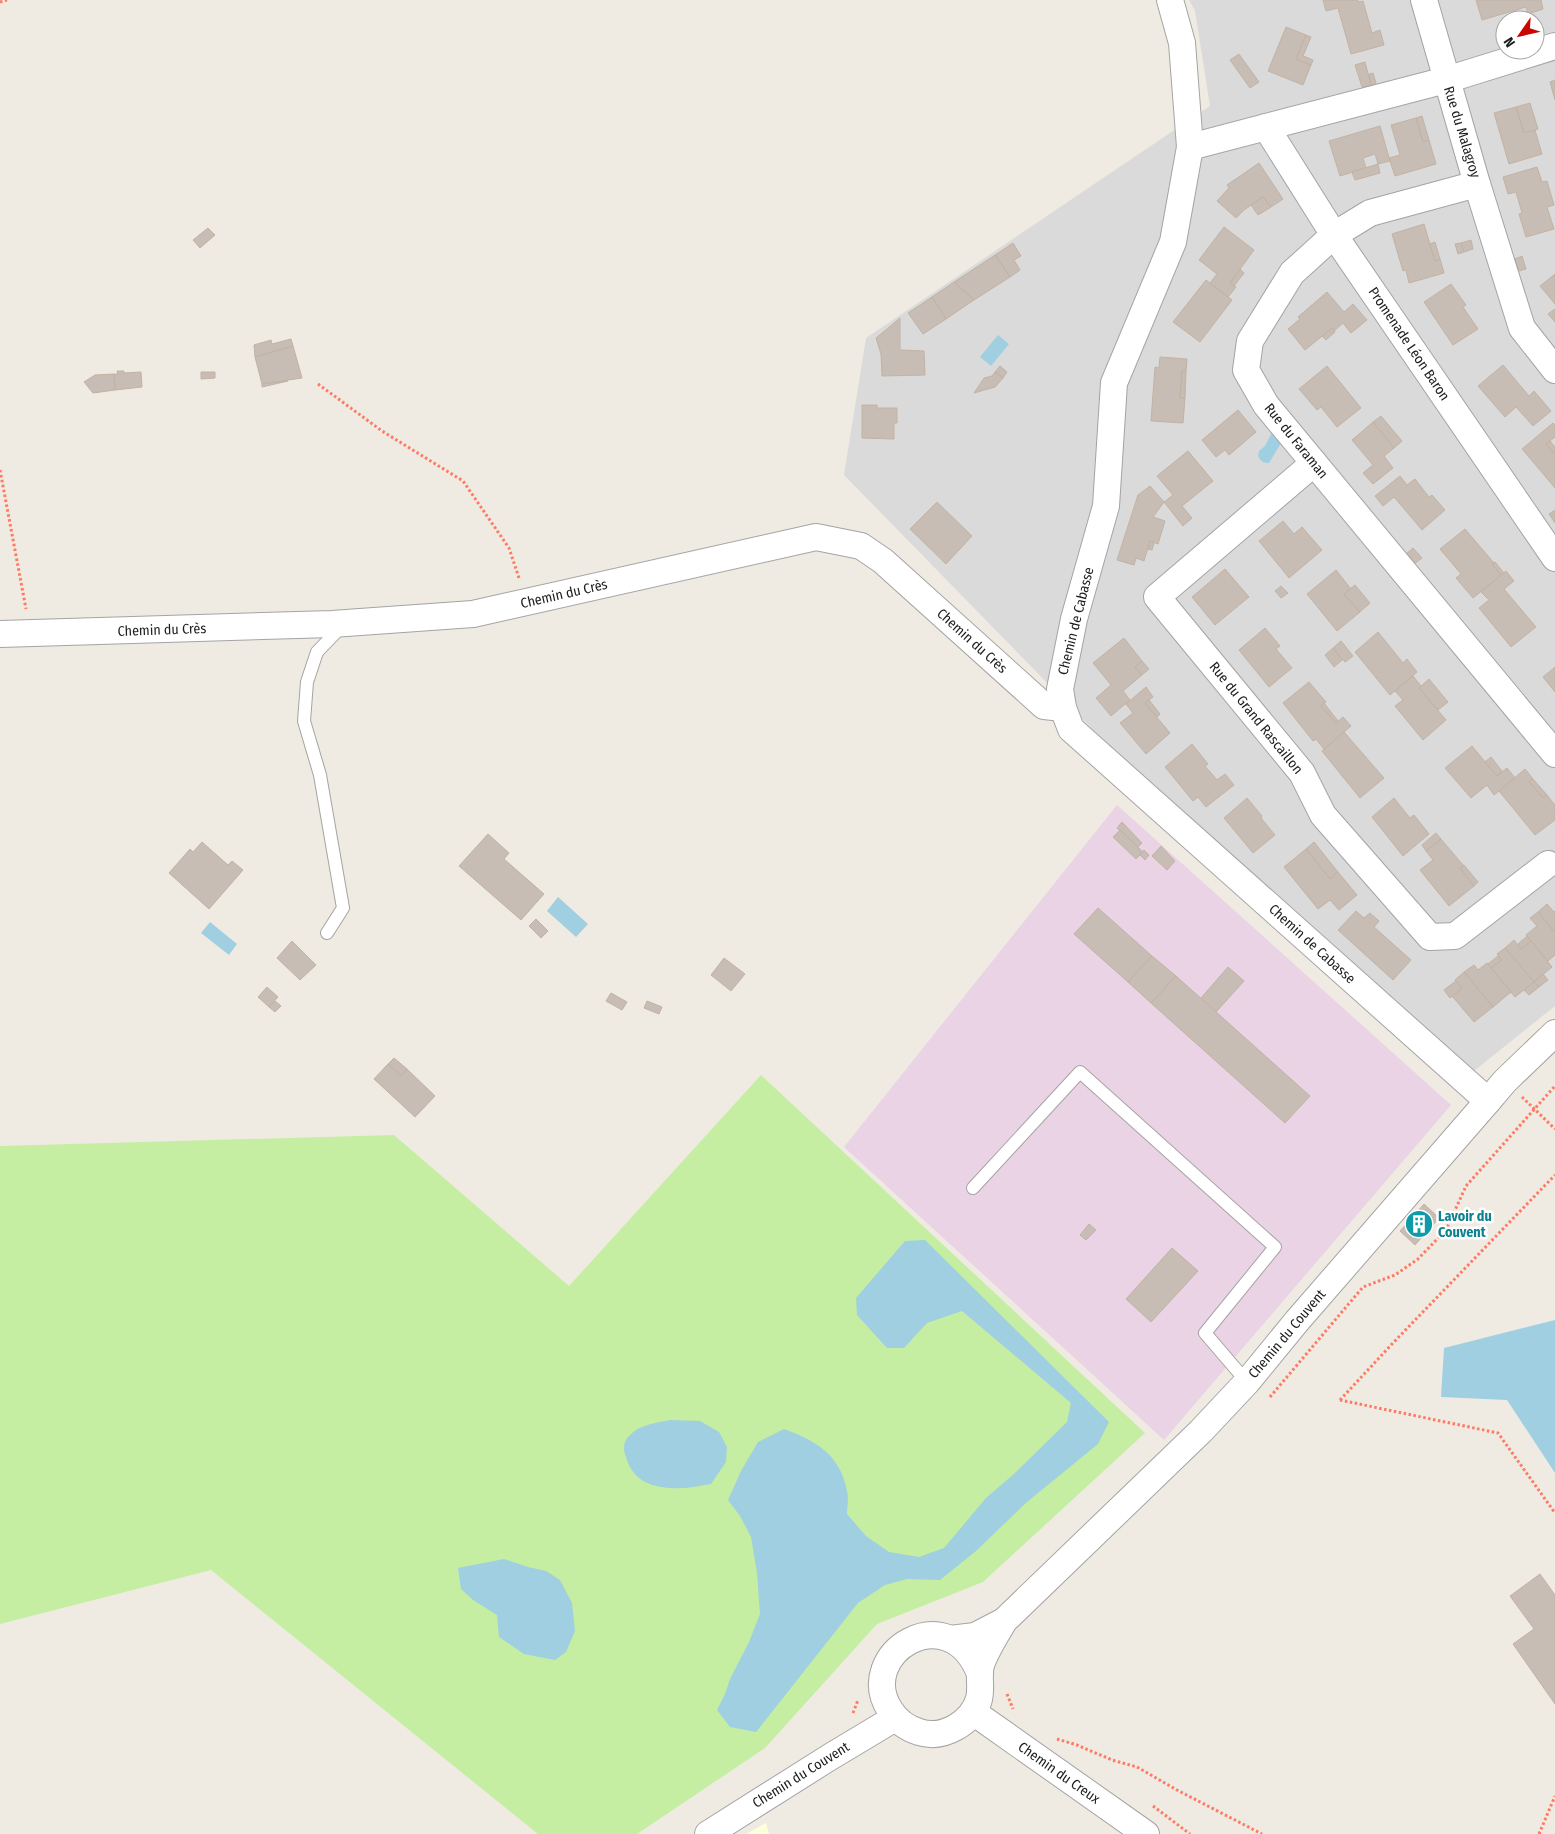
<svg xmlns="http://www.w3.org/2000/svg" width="1555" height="1834" font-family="'Fira Sans Condensed',sans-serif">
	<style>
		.residential { fill: #dbdada; fill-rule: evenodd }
		.industrial { fill: #e9d3e4 }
		.education { fill: #feffdb }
		.grass { fill: #c5eea3 }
		.water { fill: #9fcfe0 }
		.building { fill: #c7bdb5; stroke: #c2b2a3 }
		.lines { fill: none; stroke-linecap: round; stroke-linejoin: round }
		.lane-casing { stroke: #a4a4a4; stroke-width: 14 }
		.street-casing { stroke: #a4a4a4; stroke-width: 28 }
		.path { stroke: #ff7963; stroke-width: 3; stroke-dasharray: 2.5 2.5; stroke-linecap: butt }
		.lane { stroke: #fff; stroke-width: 12 }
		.street { stroke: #fff; stroke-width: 26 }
		.labels { text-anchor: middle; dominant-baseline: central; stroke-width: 5; stroke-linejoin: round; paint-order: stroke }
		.street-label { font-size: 14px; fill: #1d1d1d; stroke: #fff }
		.culture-label { font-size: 14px; font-weight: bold; fill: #0d838f; stroke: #fff; text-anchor: start }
	</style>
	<rect width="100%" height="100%" fill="#efebe2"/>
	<!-- residential -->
	<path class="residential" d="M 1189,0 L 1555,0 L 1555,1006 L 1474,1071 L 1100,737 L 844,475 L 866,338 L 1210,106 L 1195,11 ZM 1505,20 L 1535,20 L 1535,50 L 1505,50 Z"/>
	<!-- industrial -->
	<polygon class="industrial" points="1117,805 1451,1105 1164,1440 844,1147"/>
	<!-- education -->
	<polygon class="education" points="766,1823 769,1834 746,1834"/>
	<!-- grass -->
	<polygon class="grass" points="761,1075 1145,1433 983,1582 877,1624 765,1748 637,1834 538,1834 211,1570 0,1624 0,1146 394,1135 569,1286"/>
	<!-- water -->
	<g class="water">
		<polygon points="998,335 1009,344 991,366 980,357"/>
		<path d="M 1272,432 L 1283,440 L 1269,463 C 1263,463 1261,461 1258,456 L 1259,451 L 1265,446 Z"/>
		<polygon points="558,897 588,924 576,937 547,911"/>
		<polygon points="210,922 237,944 229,955 201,933"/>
		<path d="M 925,1240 L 1109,1422 L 1098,1444 L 1027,1502 L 976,1551 L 940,1580 L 907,1579 L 885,1585 L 858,1603 L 756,1732 L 730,1727 L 717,1710 L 725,1694 L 730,1679 L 749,1642 L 760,1614 L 757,1573 L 751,1537 L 740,1516 L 728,1500 L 741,1471 L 758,1442 L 784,1429 C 816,1441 840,1454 847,1491 C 849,1498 847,1507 847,1514 L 866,1536 L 889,1552 L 919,1557 L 944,1548 L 986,1498 L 1015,1473 L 1067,1422 L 1071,1403 L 962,1311 L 927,1323 L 904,1348 L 887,1348 L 857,1315 L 856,1298 L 905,1241 Z"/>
		<polygon points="1555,1320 1555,1473 1507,1400 1441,1397 1444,1348"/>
		<path d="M 671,1420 L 700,1421 L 719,1432 L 727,1447 L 726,1462 L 711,1484 C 694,1487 679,1490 661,1487 C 643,1484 631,1475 626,1457 C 623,1450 623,1442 629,1436 C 640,1424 656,1423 671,1420 Z"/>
		<polygon points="504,1559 528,1567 546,1571 560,1580 572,1603 575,1631 566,1652 555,1660 524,1654 499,1637 497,1615 473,1600 461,1589 458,1568"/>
	</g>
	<!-- building -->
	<g class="building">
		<polygon points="1323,0 1358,0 1358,2 1363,1 1372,33 1380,30 1384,45 1351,54 1338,8 1326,11"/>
		<polygon points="1476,0 1541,0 1543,9 1528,14 1526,7 1482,20"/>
		<polygon points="1286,27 1306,35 1296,59 1311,65 1303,85 1268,71"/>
		<polygon points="1306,35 1311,37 1303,56 1313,60 1311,65 1296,59"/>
		<polygon points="1239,54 1259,82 1250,88 1230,60"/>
		<polygon points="1365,62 1371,85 1362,87 1355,65"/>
		<polygon points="1373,73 1376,83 1371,85 1369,74"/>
		<polygon points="1555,80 1555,100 1550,82"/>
		<polygon points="1530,103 1538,129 1524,133 1516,107"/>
		<polygon points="1516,107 1524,133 1535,130 1542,154 1509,164 1494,113"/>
		<polygon points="1422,116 1429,140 1423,142 1416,118"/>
		<polygon points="1416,118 1423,142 1429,140 1436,164 1395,176 1389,158 1400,155 1391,125"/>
		<polygon points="1380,126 1390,161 1378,164 1375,154 1363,158 1366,168 1340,176 1329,141"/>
		<polygon points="1259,163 1283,199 1271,207 1263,197 1244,210 1236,218 1217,201 1229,188 1227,185"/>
		<polygon points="1378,164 1380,173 1355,180 1352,172"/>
		<polygon points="1537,167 1542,182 1547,181 1554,205 1547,207 1554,229 1526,237 1519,214 1522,213 1516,192 1508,194 1503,177"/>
		<polygon points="1263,197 1271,207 1258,215 1251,205"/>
		<polygon points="1424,224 1435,261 1440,259 1444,273 1409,283 1406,270 1403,271 1392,234"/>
		<polygon points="1224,227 1254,250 1230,283 1236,287 1228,297 1210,283 1217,274 1199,260"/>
		<polygon points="208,228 215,235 200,248 193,240"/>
		<polygon points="1471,240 1473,249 1464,252 1461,243"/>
		<polygon points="1435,242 1440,259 1435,261 1430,244"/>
		<polygon points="1013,243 1021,256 1014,260 1020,270 1010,277 995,255"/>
		<polygon points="1461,243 1464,252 1458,254 1455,244"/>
		<polygon points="995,255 1010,277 974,300 954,282"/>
		<polygon points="1522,256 1526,269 1519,271 1515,259"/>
		<polygon points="1240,269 1244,273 1234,286 1230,283"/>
		<polygon points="1555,274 1555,304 1540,286"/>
		<polygon points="1206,280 1232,300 1200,342 1173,322"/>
		<polygon points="954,282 974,300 946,319 932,297"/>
		<polygon points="1451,284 1466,305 1463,307 1478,329 1453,345 1424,302"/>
		<polygon points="1327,292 1344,312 1353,304 1367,320 1351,333 1343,323 1334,331 1332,328 1305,350 1288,329 1300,319 1298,317"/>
		<polygon points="932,297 946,319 923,334 908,313"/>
		<polygon points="1555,309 1555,322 1548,314"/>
		<polygon points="900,318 900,350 924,351 925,375 882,376 881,354 876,338"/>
		<polygon points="1332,328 1335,332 1326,340 1322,336"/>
		<polygon points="291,339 293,346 255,357 254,345 271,340 272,344"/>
		<polygon points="293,346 302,378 262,384 255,357"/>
		<polygon points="1160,357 1187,359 1186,371 1182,371 1180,398 1185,398 1183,423 1151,421 1155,367 1159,368"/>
		<polygon points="1503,365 1529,396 1534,391 1551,411 1533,426 1516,407 1505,417 1478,386"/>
		<polygon points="1000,366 1007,372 1003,378 995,372"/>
		<polygon points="1327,366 1361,408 1337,427 1321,407 1317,410 1299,389"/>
		<polygon points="117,371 124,371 124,373 141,372 142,387 115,390 114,374 118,374"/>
		<polygon points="1182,371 1186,371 1185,398 1180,398"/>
		<polygon points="201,372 215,372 215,378 201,379"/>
		<polygon points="995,372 1003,378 995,387 974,393 984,378 992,376"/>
		<polygon points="114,374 115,390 93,393 84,382 95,375"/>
		<polygon points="288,381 262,387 262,384"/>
		<polygon points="862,405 877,405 877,408 897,408 897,423 894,423 894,439 862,438"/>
		<polygon points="1238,410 1256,432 1229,455 1225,450 1216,457 1202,440"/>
		<polygon points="1381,416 1402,441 1394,448 1373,422"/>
		<polygon points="1373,422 1394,448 1384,456 1393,468 1373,484 1363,473 1373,465 1352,440"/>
		<polygon points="1553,423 1555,425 1555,437 1546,444 1554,453 1555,452 1555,488 1522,449"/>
		<polygon points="1550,441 1555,447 1554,453 1546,444"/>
		<polygon points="1188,451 1213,481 1182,506 1192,518 1183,526 1164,502 1173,495 1157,476"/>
		<polygon points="1400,476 1407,485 1415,479 1429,497 1432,495 1445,510 1422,530 1394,497 1383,506 1375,496"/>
		<polygon points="1150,486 1164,502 1153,517 1165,521 1158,544 1150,541 1144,561 1136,558 1134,565 1117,560 1138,495"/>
		<polygon points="937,502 972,536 946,564 910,529"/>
		<polygon points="1555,510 1555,523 1549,514"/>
		<polygon points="1283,521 1294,534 1302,527 1322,550 1289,578 1259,541"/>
		<polygon points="1465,529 1494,563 1492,564 1501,575 1473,598 1456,578 1461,574 1440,549"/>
		<polygon points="1150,541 1154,543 1152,550 1148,549"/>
		<polygon points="1413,548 1422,558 1414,564 1406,554"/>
		<polygon points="1495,562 1504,573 1501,575 1492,564"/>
		<polygon points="1225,569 1249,597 1215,625 1192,597"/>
		<polygon points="1336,570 1351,589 1344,594 1360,612 1337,631 1307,594"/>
		<polygon points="1506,571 1514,581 1504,589 1536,627 1511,647 1479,608 1489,600 1481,592"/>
		<polygon points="1355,585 1370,603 1360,612 1344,594"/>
		<polygon points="1281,586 1288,593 1281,598 1275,591"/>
		<polygon points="1265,628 1280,646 1276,649 1292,668 1269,687 1239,650"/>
		<polygon points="1378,632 1403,663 1407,659 1417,672 1390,695 1355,652"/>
		<polygon points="1124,638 1142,661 1135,667 1142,675 1123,691 1130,700 1111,716 1096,698 1111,685 1093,663"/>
		<polygon points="1341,641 1353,656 1345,662 1333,648"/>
		<polygon points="1333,648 1342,660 1334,667 1325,655"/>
		<polygon points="1142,661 1149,669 1142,675 1135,667"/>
		<polygon points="1555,667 1555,692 1543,677"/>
		<polygon points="1413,676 1421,686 1419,688 1446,720 1423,740 1395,706 1403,700 1395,691"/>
		<polygon points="1429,679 1448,702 1438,710 1419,688"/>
		<polygon points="1309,682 1326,702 1321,706 1336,723 1343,717 1351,726 1324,749 1316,739 1313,741 1283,703"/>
		<polygon points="1146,687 1153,697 1145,703 1170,733 1146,754 1120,723 1133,713 1126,704"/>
		<polygon points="1149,700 1160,714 1157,717 1145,703"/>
		<polygon points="1324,703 1338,721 1336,723 1321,706"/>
		<polygon points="1344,732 1384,778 1360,798 1322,751"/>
		<polygon points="1192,744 1208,764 1205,766 1217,780 1225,774 1234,785 1206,807 1198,797 1193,801 1165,767"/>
		<polygon points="1472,746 1497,776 1507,768 1515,778 1494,795 1487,785 1471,798 1445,768"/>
		<polygon points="1491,757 1502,771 1497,776 1485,762"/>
		<polygon points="1525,769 1533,779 1529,782 1543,798 1547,795 1555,805 1555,820 1535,835 1499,791"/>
		<polygon points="1533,779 1547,795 1543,798 1529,782"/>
		<polygon points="1247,798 1262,816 1261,818 1275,835 1253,853 1224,818"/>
		<polygon points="1394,798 1410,818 1414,815 1429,834 1403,856 1372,817"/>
		<polygon points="1122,822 1142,843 1138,847 1117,828"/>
		<polygon points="1120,830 1143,852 1136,859 1113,837"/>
		<polygon points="1436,833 1441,839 1426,851 1422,845"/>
		<polygon points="488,834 509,853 504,859 544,894 521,920 459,866"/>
		<polygon points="1441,839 1463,865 1460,868 1474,886 1449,906 1420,870 1433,860 1426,851"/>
		<polygon points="202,842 228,865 232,861 243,870 209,909 169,873 190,849 193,852"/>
		<polygon points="1314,842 1338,872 1330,879 1306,849"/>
		<polygon points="1161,846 1175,861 1167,870 1152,856"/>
		<polygon points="1306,849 1330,879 1338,872 1357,895 1339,910 1330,900 1318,909 1284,867"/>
		<polygon points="1144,850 1149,855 1145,860 1140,855"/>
		<polygon points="1464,865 1478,882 1474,886 1460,868"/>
		<polygon points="1547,904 1554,912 1555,911 1555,933 1538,912"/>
		<polygon points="1098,908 1152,956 1128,982 1074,934"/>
		<polygon points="1356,911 1364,918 1370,913 1379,921 1374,927 1411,960 1393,980 1338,930"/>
		<polygon points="1538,912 1555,933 1555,955 1548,961 1526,935 1537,926 1530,918"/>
		<polygon points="536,919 548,931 541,938 529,926"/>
		<polygon points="1527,936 1531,941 1521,949 1518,944"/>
		<polygon points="1514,940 1521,949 1531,941 1552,967 1534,982 1505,948"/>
		<polygon points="292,941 316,965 300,980 277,958"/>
		<polygon points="1505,948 1534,982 1515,997 1491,968 1502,960 1497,954"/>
		<polygon points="1152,956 1176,976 1151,1003 1128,982"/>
		<polygon points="1498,956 1502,960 1491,968 1488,964"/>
		<polygon points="724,958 745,974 731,991 711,975"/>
		<polygon points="1487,963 1511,992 1493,1007 1464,972 1474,965 1478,970"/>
		<polygon points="1228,967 1244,981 1216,1012 1201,998"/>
		<polygon points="1464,972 1493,1007 1474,1022 1452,996 1462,988 1455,980"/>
		<polygon points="1543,974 1548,980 1539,987 1534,982"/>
		<polygon points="1176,976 1310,1096 1285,1123 1151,1003"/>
		<polygon points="1456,981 1462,988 1450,998 1444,990"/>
		<polygon points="1534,982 1539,987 1529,995 1524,990"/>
		<polygon points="267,987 278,997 269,1007 258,997"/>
		<polygon points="611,993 627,1002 622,1010 606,1001"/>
		<polygon points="275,1001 281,1006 275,1012 269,1007"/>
		<polygon points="647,1001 662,1007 659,1014 644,1008"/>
		<polygon points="394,1058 407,1069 401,1076 388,1064"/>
		<polygon points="388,1064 401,1076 407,1069 435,1096 415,1117 374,1079"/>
		<polygon points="1424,1204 1439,1218 1415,1245 1400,1231"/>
		<polygon points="1089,1224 1096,1230 1086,1240 1080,1235"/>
		<polygon points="1172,1248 1198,1271 1151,1322 1126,1299"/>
		<polygon points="1540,1574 1555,1595 1555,1704 1513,1644 1534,1629 1510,1596"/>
	</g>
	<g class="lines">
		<defs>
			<g id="lane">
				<polyline points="327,933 343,908 320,775 304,721 307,682 317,652 343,625"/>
				<polyline points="973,1188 1080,1072 1275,1247 1205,1333 1247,1382"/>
			</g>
			<g id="street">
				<polyline points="1170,0 1182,43 1190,147 1173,242 1114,383 1106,506 1074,619 1060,689 1063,708 1071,729 1488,1101"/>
				<polyline points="1424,0 1477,184 1522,328 1555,370"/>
				<polyline points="1266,127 1334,235 1555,558"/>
				<polyline points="1190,147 1446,80 1555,46"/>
				<polyline points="1477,184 1370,213 1334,235 1292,273 1250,341 1246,370 1266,405 1555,754"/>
				<polyline points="1314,463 1157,597 1302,773 1323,815 1430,937 1455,936 1548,864"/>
				<polyline points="0,634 332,624 473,614 816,537 861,546 883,561 1044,706 1063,708"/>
				<polyline points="950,1639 975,1636 1004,1621 1201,1431 1247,1382 1297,1321 1488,1101 1505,1081 1555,1033"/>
				<path d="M 980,1674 C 949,1594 854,1654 890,1710 C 897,1721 906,1728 919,1732 C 943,1740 972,1723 979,1699 C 982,1687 978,1676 981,1665 C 986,1650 996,1635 1004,1621"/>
				<polyline points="973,1712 1146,1834"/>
				<polyline points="708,1834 830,1757 895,1718"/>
			</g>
		</defs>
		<!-- lane casing -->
		<use href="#lane" class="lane-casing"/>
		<!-- street casing -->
		<use href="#street" class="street-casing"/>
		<!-- path -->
		<g class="path">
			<polyline points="0,2 7,0"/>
			<polyline points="318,384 382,431 463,481 509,548 519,578"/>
			<polyline points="0,470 26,609"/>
			<polyline points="1522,1097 1555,1129"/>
			<polyline points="1270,1397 1363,1287 1395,1275 1418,1259 1446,1230 1466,1186 1555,1086"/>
			<polyline points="1340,1400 1392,1344 1555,1175"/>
			<polyline points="1340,1400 1498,1433 1555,1513"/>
			<polyline points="1007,1694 1013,1709"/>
			<polyline points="853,1713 858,1700"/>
			<polyline points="1057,1739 1077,1745 1112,1760 1137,1767 1177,1790 1262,1834"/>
			<polyline points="1153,1806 1190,1834"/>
			<polyline points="1539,1834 1555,1796"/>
		</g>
		<!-- lane -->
		<use href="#lane" class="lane"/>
		<!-- street -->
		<use href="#street" class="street"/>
	</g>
	<!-- icons -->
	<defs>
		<symbol id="building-disc" viewBox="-11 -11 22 22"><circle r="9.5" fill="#0f9aa8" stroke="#fff"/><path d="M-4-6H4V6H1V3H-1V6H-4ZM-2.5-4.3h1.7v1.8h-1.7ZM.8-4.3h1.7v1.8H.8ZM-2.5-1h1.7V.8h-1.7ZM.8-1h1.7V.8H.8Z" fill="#fff"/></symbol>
	</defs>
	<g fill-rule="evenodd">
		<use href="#building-disc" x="1403" y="1208" width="32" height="32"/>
	</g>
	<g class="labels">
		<!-- street labels -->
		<g class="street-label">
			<text transform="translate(1462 132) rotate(73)">Rue du Malagroy</text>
			<text transform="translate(1409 344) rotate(56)">Promenade Léon Baron</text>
			<text transform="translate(1296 441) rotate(51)">Rue du Faraman</text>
			<text transform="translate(564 594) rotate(-13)">Chemin du Crès</text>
			<text transform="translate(1076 621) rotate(-76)">Chemin de Cabasse</text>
			<text transform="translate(162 630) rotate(-2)">Chemin du Crès</text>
			<text transform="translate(972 641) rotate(42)">Chemin du Crès</text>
			<text transform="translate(1256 718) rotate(51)">Rue du Grand Rascaillon</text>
			<text transform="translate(1312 944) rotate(42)">Chemin de Cabasse</text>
			<text transform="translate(1287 1334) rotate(-50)">Chemin du Couvent</text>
			<text transform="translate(1059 1773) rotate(35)">Chemin du Creux</text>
			<text transform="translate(801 1775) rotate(-32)">Chemin du Couvent</text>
		</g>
		<!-- culture labels -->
		<g class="culture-label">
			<text x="1438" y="1216">Lavoir du<tspan x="1438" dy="16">Couvent</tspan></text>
		</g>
	</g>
	<!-- north arrow -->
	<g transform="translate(1520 35) rotate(236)"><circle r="24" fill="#ffffff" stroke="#a5a5a5"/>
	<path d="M0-4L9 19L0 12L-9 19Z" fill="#ca0700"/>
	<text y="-8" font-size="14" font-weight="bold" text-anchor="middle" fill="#1d1d1d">N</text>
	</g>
</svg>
